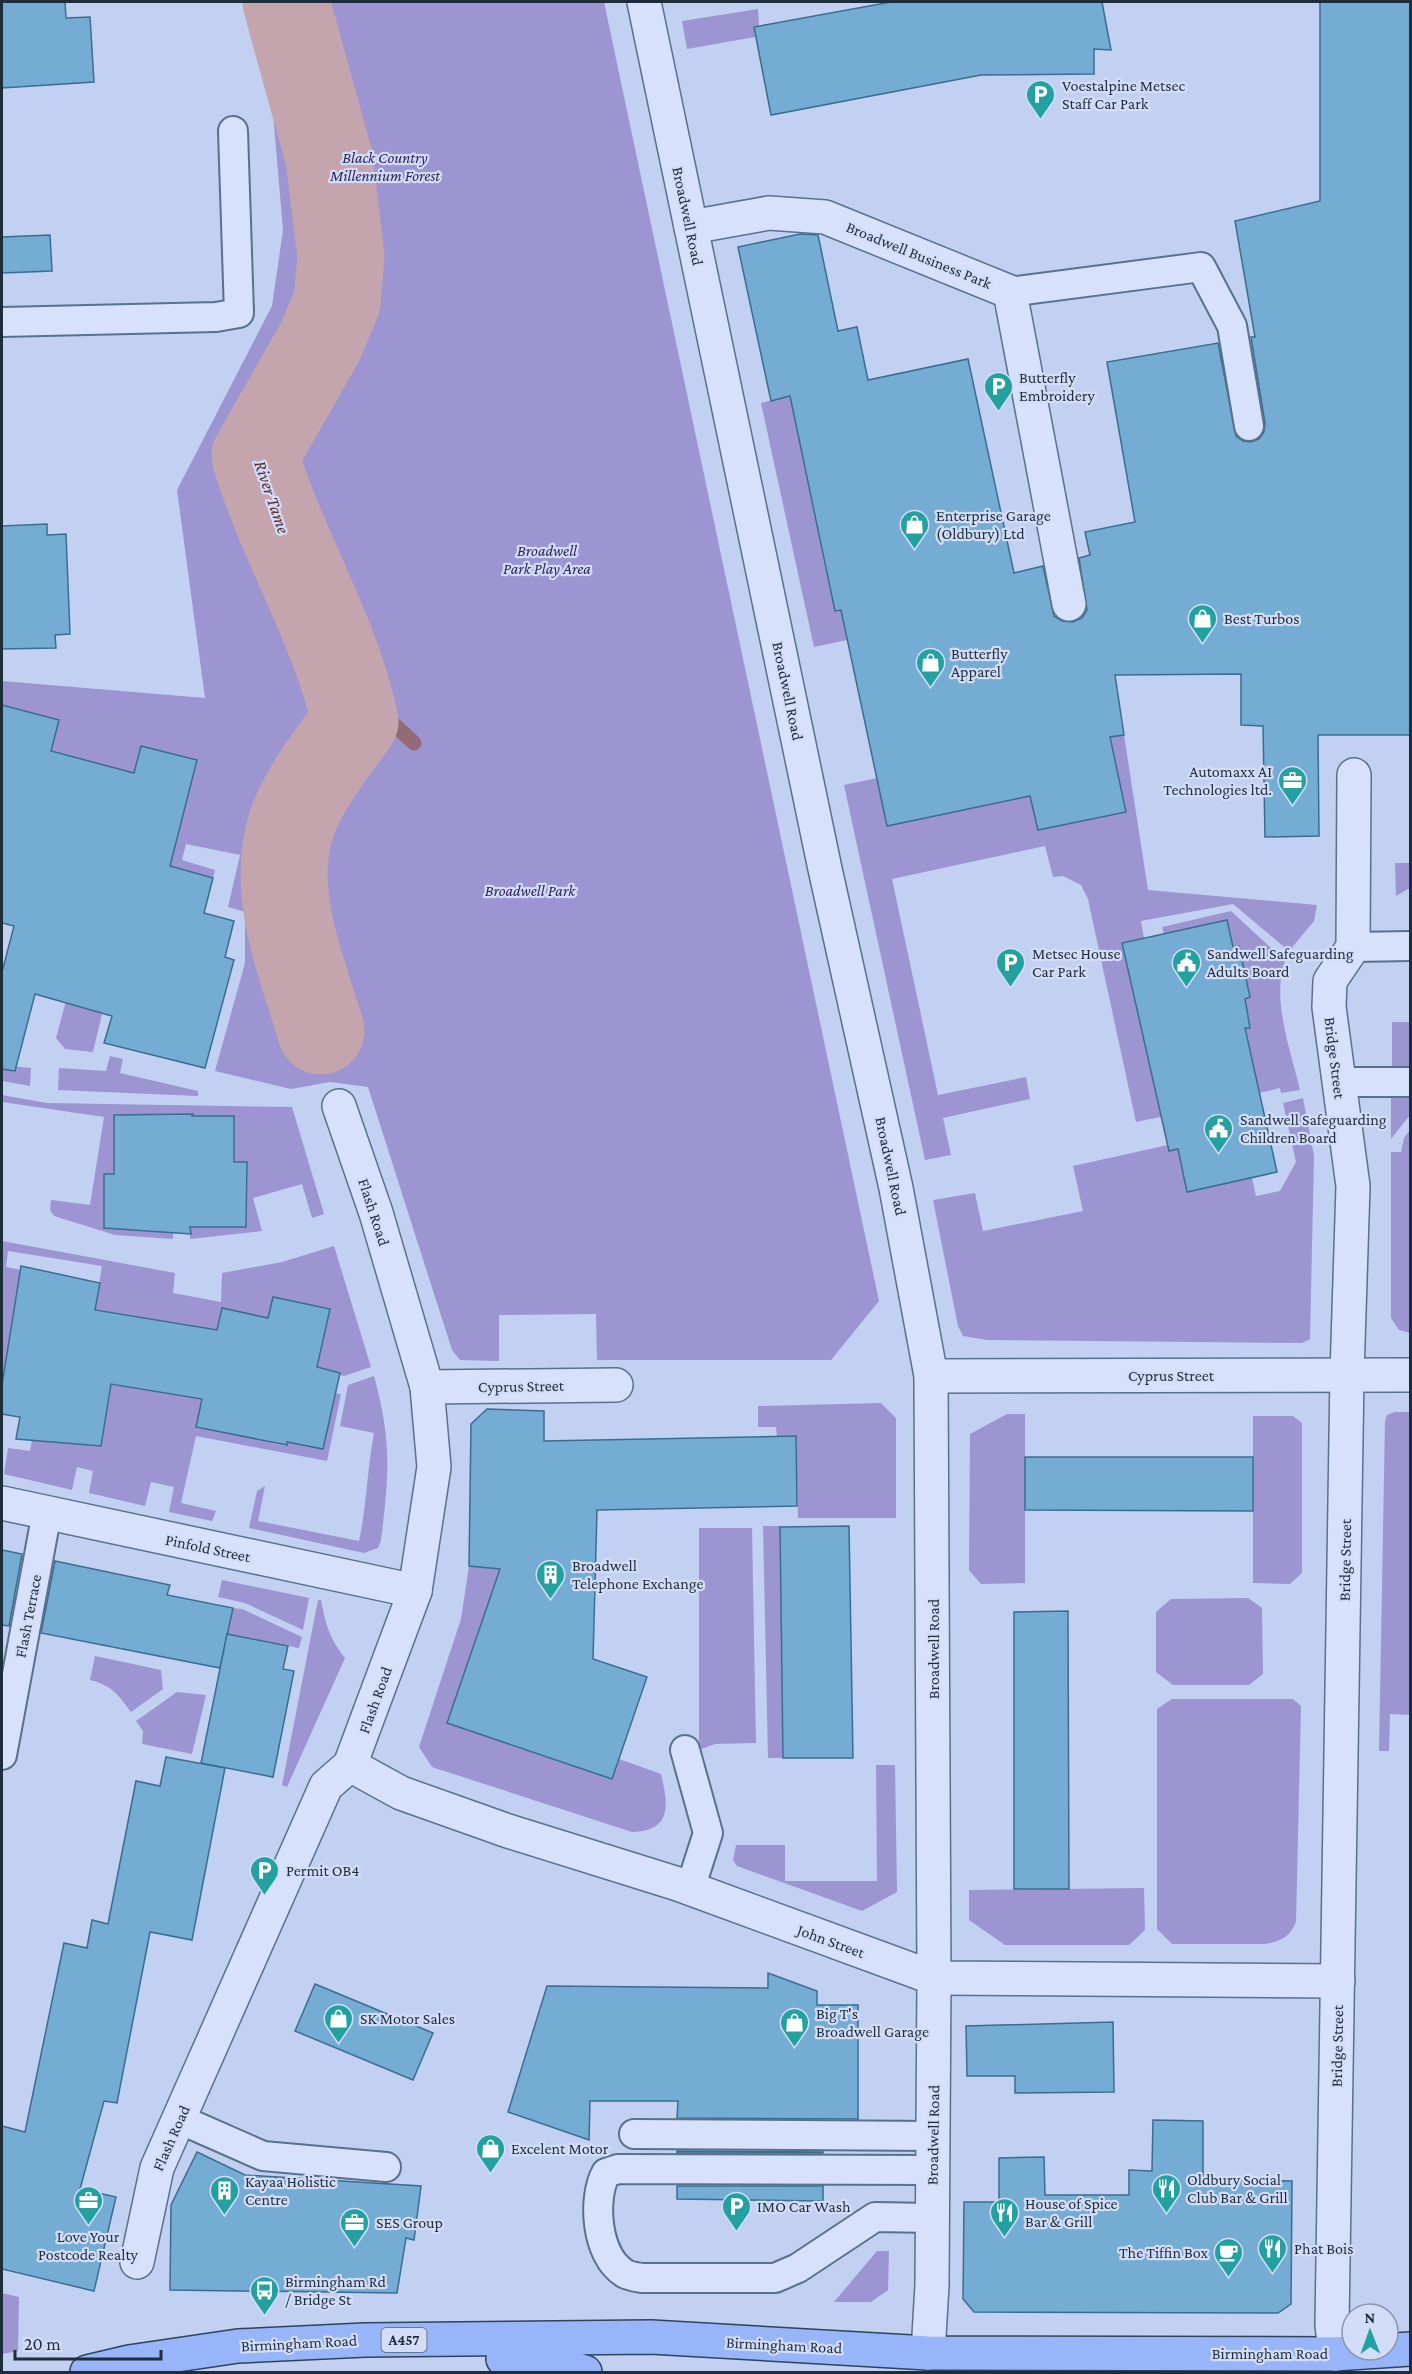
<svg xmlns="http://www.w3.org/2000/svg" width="1412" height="2374" font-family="'Crimson Pro',serif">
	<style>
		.green { fill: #9c95d1 }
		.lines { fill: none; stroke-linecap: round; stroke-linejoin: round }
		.stream { stroke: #936b75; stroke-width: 15 }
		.river { stroke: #c4a5ae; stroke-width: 87 }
		.building { fill: #75acd3; stroke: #3b6d8f; stroke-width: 1.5 }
		.service-casing { stroke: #58718d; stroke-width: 32 }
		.minor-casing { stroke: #58718d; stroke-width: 36 }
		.tertiary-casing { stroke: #58718d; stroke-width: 36 }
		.primary-casing { stroke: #2c455b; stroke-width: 36 }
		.service { stroke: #d7e1fb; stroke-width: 28 }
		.minor { stroke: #d7e1fb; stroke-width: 33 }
		.tertiary { stroke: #d7e1fb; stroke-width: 33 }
		.primary { stroke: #97b5f8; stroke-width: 33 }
		.labels { text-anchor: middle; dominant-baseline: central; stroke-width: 4.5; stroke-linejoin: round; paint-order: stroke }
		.shield { fill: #d3ddf8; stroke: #546274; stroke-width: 1.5 }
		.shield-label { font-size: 15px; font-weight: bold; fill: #1d2d3c }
		.poi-label { font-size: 16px; fill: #1d2d3c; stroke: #d3ddf8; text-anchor: start }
		.park-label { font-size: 16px; font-style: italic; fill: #30225a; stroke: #d3ddf8 }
		.street-label { font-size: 16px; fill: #1d2d3c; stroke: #d3ddf8 }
		.water-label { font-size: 18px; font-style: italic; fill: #5d2b2e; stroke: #d3ddf8 }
	</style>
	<rect width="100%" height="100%" fill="#c2d0f2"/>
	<!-- green -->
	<g class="green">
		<polygon points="246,2 604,2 879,1301 831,1360 597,1360 596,1314 499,1315 499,1361 460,1360 452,1350 368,1087 330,1082 291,1089 215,1071 245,963 245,912 228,907 240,855 186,844 182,860 215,870 213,878 169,867 197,761 141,746 134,773 38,832 45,717 2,705 2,681 205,698 177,490 272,306 283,230 273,113"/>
		<polygon points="758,9 759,26 754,28 755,37 687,49 682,21"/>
		<polygon points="790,396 835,610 841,610 847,640 814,647 761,403"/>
		<polygon points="1124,735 1148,890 1317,905 1314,921 1289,951 1233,904 1141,921 1144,938 1122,943 1146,1050 1170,1115 1136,1122 1088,899 1081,885 1063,876 1053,877 1045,846 892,879 938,1095 1026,1077 1030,1099 943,1118 951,1155 925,1160 844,785 877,778 887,826 1030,796 1038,830 1126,811 1110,737"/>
		<polygon points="1395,863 1410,863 1410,888 1396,896"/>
		<path d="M 1231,911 L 1285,961 C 1271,1000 1291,1051 1300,1090 L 1281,1093 L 1280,1088 L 1259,1093 L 1245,1028 L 1250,1027 L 1245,999 L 1250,996 L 1239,946 L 1233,947 L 1227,920 L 1164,934 L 1162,927 Z"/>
		<polygon points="67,997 104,1006 93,1052 65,1049 56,1038"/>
		<rect x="1392" y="1022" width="18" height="45"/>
		<polygon points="110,1056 123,1059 120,1073 198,1091 198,1096 58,1090 59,1068 106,1071"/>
		<polygon points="2,1065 31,1068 30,1086 2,1081"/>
		<polygon points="2,1095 47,1103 292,1107 324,1214 312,1218 302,1184 253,1198 262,1231 190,1239 190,1227 246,1227 247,1163 230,1162 234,1143 234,1116 117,1115 114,1116 114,1143 117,1143 173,1226 173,1239 115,1235 54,1216 50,1210 51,1200 90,1205 104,1117 2,1102"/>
		<polygon points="1391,1095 1410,1095 1410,1115 1391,1139"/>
		<polygon points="1303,1098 1314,1156 1310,1339 1302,1343 987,1340 963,1336 958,1326 933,1200 975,1193 983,1231 1083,1211 1073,1166 1168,1145 1169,1151 1178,1149 1187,1192 1252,1178 1256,1196 1280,1191 1296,1162 1283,1103"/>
		<polygon points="1410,1130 1410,1333 1399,1330 1391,1318 1391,1152 1401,1152 1404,1138"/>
		<polygon points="2,1241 175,1273 173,1293 221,1302 222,1273 282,1262 334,1246 371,1367 344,1376 317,1369 330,1309 273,1297 268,1318 222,1308 219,1431 233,1435 235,1430 272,1438 271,1443 286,1446 287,1442 322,1449 335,1393 341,1394 327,1461 196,1436 181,1503 216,1511 212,1521 169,1512 174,1487 151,1482 145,1506 89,1493 93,1471 77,1467 72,1490 4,1474 8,1448 30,1451 34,1428 102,1439 111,1384 95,1310 102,1266 8,1251 6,1267 21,1270 2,1385"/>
		<path d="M 374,1376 C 392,1441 389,1475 381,1540 L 378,1548 L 364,1553 L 249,1528 L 257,1491 L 265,1486 L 258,1521 L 359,1541 C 367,1505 367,1469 374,1433 L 340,1426 L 348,1385 Z"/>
		<polygon points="881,1403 896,1418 896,1518 798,1518 796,1437 777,1437 776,1427 758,1427 758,1406"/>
		<polygon points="1395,1412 1410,1412 1410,1715 1390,1714 1389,1751 1379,1751 1385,1421 1387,1415"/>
		<polygon points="1007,1414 1025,1414 1025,1583 981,1584 969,1570 970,1434"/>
		<polygon points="1253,1416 1293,1416 1302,1423 1302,1573 1290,1584 1253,1583"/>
		<polygon points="763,1526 780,1526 783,1758 768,1758"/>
		<polygon points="699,1528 752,1528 756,1743 715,1744 699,1750"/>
		<path d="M 469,1566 L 509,1570 L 482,1621 L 447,1723 L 612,1779 L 619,1759 L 661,1774 C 668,1804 673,1831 632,1832 L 432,1767 L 419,1747 L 461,1619 Z"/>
		<polygon points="222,1580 309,1598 303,1630 245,1603 218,1597"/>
		<polygon points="1248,1598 1262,1608 1263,1674 1249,1685 1173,1685 1156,1672 1156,1612 1171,1599"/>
		<path d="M 318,1600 L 321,1600 C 325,1623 330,1640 345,1658 L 287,1787 L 282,1785 Z"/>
		<polygon points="233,1608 242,1609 302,1637 299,1648 227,1634"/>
		<path d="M 95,1656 L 161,1670 L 163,1689 L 131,1712 C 119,1695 111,1685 90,1680 Z"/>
		<polygon points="177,1692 206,1695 192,1754 142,1744 143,1731 136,1721"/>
		<path d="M 1172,1699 L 1293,1699 L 1301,1706 L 1296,1922 C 1290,1937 1281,1941 1265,1944 L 1172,1944 L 1157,1929 L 1157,1709 Z"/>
		<polygon points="876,1765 895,1765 897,1892 862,1911 737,1866 733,1860 736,1845 785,1845 785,1881 877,1881"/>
		<polygon points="1144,1888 1145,1930 1129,1945 1005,1945 969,1920 969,1890"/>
		<polygon points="877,2251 889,2251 888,2290 871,2302 834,2302"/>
		<polygon points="2,2293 19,2297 18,2351 2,2354"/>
	</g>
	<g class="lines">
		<!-- stream -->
		<polyline class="stream" points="346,680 414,743"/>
		<!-- river -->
		<path class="river" d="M 286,2 L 329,158 L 341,256 L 337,302 L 320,342 L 255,456 C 282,546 335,629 355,721 C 334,751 308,783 294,817 C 267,887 301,964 321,1031"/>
	</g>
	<!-- building -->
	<g class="building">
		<polygon points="2,2 65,2 66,18 90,17 94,82 2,88"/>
		<polygon points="891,2 1102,2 1111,50 1094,49 1094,74 981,75 771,115 754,27"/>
		<polygon points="1320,2 1410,2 1410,735 1318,735 1319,836 1265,837 1263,726 1241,725 1241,674 1115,675 1124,735 1110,737 1126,812 1038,830 1030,796 887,826 841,610 835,611 790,396 771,401 738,247 800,234 818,235 838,331 857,327 868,380 968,359 1014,573 1043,566 1054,616 1062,621 1073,622 1082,618 1087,610 1079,558 1090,555 1085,532 1135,522 1107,362 1218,343 1236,436 1243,441 1251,442 1259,439 1264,432 1265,423 1251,337 1255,337 1235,221 1320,201"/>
		<polygon points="50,235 52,271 2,273 2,237"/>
		<polygon points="47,524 47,535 66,534 70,634 55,635 56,648 2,649 2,526"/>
		<polygon points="2,705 59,720 51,751 134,773 141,746 197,760 170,866 213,878 204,913 234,921 225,957 234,960 205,1068 104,1043 112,1016 35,994 15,1071 2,1069 2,972 14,926 2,923"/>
		<polygon points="1227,920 1233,947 1239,946 1250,997 1245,999 1250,1028 1245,1028 1277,1172 1187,1192 1178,1149 1169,1151 1122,943"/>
		<polygon points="193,1114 192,1116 234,1116 234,1162 247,1162 246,1227 190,1227 191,1234 104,1228 104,1174 114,1174 114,1115"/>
		<polygon points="21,1266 100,1283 95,1310 217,1330 222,1308 268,1318 273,1297 330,1309 317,1367 340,1373 323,1449 287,1442 287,1445 196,1427 202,1399 111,1384 101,1446 16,1439 20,1417 2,1414 2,1385"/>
		<polygon points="487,1409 544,1411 544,1441 796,1436 797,1506 597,1510 593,1659 647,1677 612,1779 447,1723 500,1569 469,1566 471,1424"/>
		<polygon points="1025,1457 1253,1457 1253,1511 1025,1510"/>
		<polygon points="849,1526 853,1758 783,1758 780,1527"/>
		<polygon points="2,1550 22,1554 9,1626 2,1625"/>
		<polygon points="55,1561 170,1585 167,1595 233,1608 220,1668 41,1633"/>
		<polygon points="1068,1611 1069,1889 1014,1889 1014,1612"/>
		<polygon points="227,1634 288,1646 283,1669 294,1671 273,1777 201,1763"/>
		<polygon points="166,1757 225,1768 192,1940 150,1932 117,2103 104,2101 80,2189 116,2197 94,2291 2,2269 2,2126 25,2132 64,1943 87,1948 92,1920 108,1924 136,1781 160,1786"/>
		<polygon points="768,1973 817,1991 817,2005 858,2005 858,2119 677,2118 678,2101 590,2101 589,2140 508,2112 547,1986 768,1988"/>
		<polygon points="315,1984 433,2033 413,2080 295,2031"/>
		<polygon points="1113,2022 1114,2092 1015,2093 1015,2076 967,2076 966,2026"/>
		<polygon points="1153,2120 1203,2121 1203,2179 1292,2181 1291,2304 1278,2313 974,2312 963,2299 964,2202 999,2202 999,2158 1044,2157 1045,2195 1129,2195 1129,2170 1152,2171"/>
		<polygon points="677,2151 823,2152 823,2153 677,2153"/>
		<polygon points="197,2152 245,2175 421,2186 414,2240 406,2238 397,2293 170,2290 171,2205"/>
		<polygon points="677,2186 823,2186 823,2201 677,2199"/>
	</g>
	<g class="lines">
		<defs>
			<g id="service">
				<polyline points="1010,292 1201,267 1232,326 1249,426"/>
				<polyline points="2,322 216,317 239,313 233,131"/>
				<polyline points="1353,947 1410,946"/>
				<polyline points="1338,1082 1410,1082"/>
				<polyline points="685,1750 708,1833 690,1889"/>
				<polyline points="2,1755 47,1512"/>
				<polyline points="179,2119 263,2156 386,2167"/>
				<polyline points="634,2134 933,2136"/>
				<path d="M 932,2218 L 875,2217 L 798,2268 L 775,2278 L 642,2278 C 636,2277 628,2276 624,2273 C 596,2255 592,2199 606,2173 L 618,2169 L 932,2170"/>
			</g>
			<g id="minor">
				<polyline points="691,227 769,213 825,217 1010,292 1069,604"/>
				<polyline points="931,1376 1410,1375"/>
				<polyline points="427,1387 616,1385"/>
				<polyline points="2,1503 415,1591"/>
				<polyline points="350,1765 401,1793 508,1831 678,1884 934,1978 1338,1981"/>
				<polyline points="137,2262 157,2168 326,1786 350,1765 415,1591 434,1467 427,1387 376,1213 339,1106"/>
				<polyline points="1335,2354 1332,2324 1347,1374 1353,1186 1329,1007 1330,981 1353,947 1354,775"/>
			</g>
			<polyline id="tertiary" points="644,2 825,869 896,1188 931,1376 934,1978 932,2285 928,2353"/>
			<g id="primary">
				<polyline points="503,2359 547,2361 585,2372"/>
				<polyline points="87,2372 129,2362 238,2346 365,2340 651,2337 928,2353 1335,2354 1410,2349"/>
			</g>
		</defs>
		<!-- service casing -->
		<use href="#service" class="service-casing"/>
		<!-- minor casing -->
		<use href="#minor" class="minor-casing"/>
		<!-- tertiary casing -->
		<use href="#tertiary" class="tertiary-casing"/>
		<!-- primary casing -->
		<use href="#primary" class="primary-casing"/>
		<!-- service -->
		<use href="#service" class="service"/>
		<!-- minor -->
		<use href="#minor" class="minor"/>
		<!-- tertiary -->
		<use href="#tertiary" class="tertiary"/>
		<!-- primary -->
		<use href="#primary" class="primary"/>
	</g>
	<!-- icons -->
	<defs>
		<symbol id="parking-pin" viewBox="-11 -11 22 30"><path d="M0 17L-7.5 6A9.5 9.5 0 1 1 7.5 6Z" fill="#23a1a1" stroke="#d3ddf8"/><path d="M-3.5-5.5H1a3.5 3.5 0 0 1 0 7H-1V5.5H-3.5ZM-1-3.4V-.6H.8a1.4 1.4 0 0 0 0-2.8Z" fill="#fff"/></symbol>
		<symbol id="shop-pin" viewBox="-11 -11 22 30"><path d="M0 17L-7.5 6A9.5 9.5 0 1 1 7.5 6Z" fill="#23a1a1" stroke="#d3ddf8"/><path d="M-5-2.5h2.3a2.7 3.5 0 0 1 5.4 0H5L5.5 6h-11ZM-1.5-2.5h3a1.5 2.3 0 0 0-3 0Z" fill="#fff"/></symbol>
		<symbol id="office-pin" viewBox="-11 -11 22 30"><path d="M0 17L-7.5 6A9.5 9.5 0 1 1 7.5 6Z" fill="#23a1a1" stroke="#d3ddf8"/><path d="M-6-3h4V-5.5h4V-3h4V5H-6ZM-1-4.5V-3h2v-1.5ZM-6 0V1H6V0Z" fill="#fff"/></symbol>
		<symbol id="civic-pin" viewBox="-11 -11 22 30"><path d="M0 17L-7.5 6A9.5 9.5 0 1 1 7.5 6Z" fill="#23a1a1" stroke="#d3ddf8"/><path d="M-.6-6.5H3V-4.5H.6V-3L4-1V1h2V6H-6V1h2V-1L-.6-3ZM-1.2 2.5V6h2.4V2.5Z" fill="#fff"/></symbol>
		<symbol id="building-pin" viewBox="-11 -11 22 30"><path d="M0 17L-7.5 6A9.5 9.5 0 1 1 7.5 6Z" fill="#23a1a1" stroke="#d3ddf8"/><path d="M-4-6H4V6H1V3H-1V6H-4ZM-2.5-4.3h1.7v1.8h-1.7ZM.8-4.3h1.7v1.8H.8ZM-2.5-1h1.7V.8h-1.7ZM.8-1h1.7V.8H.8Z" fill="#fff"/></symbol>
		<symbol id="restaurant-pin" viewBox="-11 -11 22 30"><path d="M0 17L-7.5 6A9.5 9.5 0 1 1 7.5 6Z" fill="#23a1a1" stroke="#d3ddf8"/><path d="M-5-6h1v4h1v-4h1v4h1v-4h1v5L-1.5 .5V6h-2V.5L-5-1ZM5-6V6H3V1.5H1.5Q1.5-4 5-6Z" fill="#fff"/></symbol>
		<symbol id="cafe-pin" viewBox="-11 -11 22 30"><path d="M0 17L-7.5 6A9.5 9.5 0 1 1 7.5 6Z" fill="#23a1a1" stroke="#d3ddf8"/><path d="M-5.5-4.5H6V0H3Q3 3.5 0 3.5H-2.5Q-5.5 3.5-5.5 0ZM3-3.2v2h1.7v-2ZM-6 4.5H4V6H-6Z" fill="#fff"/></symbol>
		<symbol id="bus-pin" viewBox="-11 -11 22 30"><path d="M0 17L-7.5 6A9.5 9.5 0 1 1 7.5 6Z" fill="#23a1a1" stroke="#d3ddf8"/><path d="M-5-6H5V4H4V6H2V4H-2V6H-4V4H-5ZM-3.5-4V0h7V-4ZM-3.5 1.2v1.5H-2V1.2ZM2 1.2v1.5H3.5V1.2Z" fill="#fff"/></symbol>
	</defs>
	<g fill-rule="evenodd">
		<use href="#parking-pin" x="1024" y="78" width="33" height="45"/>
		<use href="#parking-pin" x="982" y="370" width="33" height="45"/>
		<use href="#shop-pin" x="898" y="508" width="33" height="45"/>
		<use href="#shop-pin" x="1186" y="602" width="33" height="45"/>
		<use href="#shop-pin" x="914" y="646" width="33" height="45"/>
		<use href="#office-pin" x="1276" y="764" width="33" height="45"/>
		<use href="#parking-pin" x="994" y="946" width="33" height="45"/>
		<use href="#civic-pin" x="1170" y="946" width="33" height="45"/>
		<use href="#civic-pin" x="1202" y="1112" width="33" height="45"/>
		<use href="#building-pin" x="534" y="1558" width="33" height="45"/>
		<use href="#parking-pin" x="248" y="1854" width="33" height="45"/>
		<use href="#shop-pin" x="322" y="2002" width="33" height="45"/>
		<use href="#shop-pin" x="778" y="2006" width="33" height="45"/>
		<use href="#shop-pin" x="474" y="2132" width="33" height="45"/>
		<use href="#restaurant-pin" x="1150" y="2172" width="33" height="45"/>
		<use href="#building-pin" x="208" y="2174" width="33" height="45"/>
		<use href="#office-pin" x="72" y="2184" width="33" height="45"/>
		<use href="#parking-pin" x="720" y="2190" width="33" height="45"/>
		<use href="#restaurant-pin" x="988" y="2196" width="33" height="45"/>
		<use href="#office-pin" x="338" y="2206" width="33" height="45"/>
		<use href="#restaurant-pin" x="1256" y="2232" width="33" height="45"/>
		<use href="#cafe-pin" x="1212" y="2236" width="33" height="45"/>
		<use href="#bus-pin" x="248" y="2274" width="33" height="45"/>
	</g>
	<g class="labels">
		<!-- shield labels -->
		<rect class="shield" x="381.5" y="2328" width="45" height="24" rx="4.5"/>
		<g class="shield-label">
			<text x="404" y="2340">A457</text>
		</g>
		<!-- poi labels -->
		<g class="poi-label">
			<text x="1062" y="85">Voestalpine Metsec<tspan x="1062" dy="18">Staff Car Park</tspan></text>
			<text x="1019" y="377">Butterfly<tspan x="1019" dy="18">Embroidery</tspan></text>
			<text x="936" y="515">Enterprise Garage<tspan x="936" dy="18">(Oldbury) Ltd</tspan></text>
			<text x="1224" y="618">Best Turbos</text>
			<text x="951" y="653">Butterfly<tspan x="951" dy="18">Apparel</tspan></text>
			<text x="1272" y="771" text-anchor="end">Automaxx AI<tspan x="1272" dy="18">Technologies ltd.</tspan></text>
			<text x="1032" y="953">Metsec House<tspan x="1032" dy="18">Car Park</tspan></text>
			<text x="1207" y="953">Sandwell Safeguarding<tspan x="1207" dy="18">Adults Board</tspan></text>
			<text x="1240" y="1119">Sandwell Safeguarding<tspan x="1240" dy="18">Children Board</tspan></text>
			<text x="572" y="1565">Broadwell<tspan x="572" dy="18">Telephone Exchange</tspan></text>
			<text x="286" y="1870">Permit OB4</text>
			<text x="816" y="2013">Big T's<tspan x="816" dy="18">Broadwell Garage</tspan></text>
			<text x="360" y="2018">SK Motor Sales</text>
			<text x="511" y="2148">Excelent Motor</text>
			<text x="1187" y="2179">Oldbury Social<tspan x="1187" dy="18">Club Bar &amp; Grill</tspan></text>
			<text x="245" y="2181">Kayaa Holistic<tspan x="245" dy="18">Centre</tspan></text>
			<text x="1025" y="2203">House of Spice<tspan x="1025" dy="18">Bar &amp; Grill</tspan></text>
			<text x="757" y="2206">IMO Car Wash</text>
			<text x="376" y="2222">SES Group</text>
			<text x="88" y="2236" text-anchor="middle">Love Your<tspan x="88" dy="18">Postcode Realty</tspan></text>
			<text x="1294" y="2248">Phat Bois</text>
			<text x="1208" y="2252" text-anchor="end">The Tiffin Box</text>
			<text x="285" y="2281">Birmingham Rd<tspan x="285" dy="18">/ Bridge St</tspan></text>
		</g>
		<!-- park labels -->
		<g class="park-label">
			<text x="385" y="157">Black Country<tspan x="385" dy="18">Millennium Forest</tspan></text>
			<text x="547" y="550">Broadwell<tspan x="547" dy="18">Park Play Area</tspan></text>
			<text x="530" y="890">Broadwell Park</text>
		</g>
		<!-- street labels -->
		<g class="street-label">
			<text transform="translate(688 216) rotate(78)">Broadwell Road</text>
			<text transform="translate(919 255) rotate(22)">Broadwell Business Park</text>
			<text transform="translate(788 691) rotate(78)">Broadwell Road</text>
			<text transform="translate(1335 1058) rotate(83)">Bridge Street</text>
			<text transform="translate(891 1166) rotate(78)">Broadwell Road</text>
			<text transform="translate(374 1212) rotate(72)">Flash Road</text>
			<text x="1171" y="1375">Cyprus Street</text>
			<text transform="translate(521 1386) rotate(-1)">Cyprus Street</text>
			<text transform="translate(208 1548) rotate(12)">Pinfold Street</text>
			<text transform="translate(1345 1560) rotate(-89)">Bridge Street</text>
			<text transform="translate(28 1616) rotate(-79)">Flash Terrace</text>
			<text transform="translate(933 1649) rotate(-90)">Broadwell Road</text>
			<text transform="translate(375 1700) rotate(-70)">Flash Road</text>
			<text transform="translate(831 1941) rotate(20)">John Street</text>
			<text transform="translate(1337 2046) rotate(-89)">Bridge Street</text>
			<text transform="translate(933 2135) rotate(-89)">Broadwell Road</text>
			<text transform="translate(171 2138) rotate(-66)">Flash Road</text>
			<text transform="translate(299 2343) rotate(-3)">Birmingham Road</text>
			<text transform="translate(784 2345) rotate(3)">Birmingham Road</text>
			<text x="1270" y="2353">Birmingham Road</text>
		</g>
		<!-- water labels -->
		<g class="water-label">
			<text transform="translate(272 497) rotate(71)">River Tame</text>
		</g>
	</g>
	<!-- border -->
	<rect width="1412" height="2374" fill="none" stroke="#1d2d3c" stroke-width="6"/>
	<!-- north arrow -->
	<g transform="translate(1370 2332) rotate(359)"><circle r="28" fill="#d3ddf8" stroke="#8a97ad" stroke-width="1.5"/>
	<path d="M0-4.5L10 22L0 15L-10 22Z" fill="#23a1a1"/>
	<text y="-9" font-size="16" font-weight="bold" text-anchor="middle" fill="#1d2d3c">N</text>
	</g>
	<!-- scale -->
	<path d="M15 2350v9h146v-9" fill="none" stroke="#1d2d3c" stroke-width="3"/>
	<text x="24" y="2350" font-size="18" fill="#1d2d3c" stroke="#d3ddf8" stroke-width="4.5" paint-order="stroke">20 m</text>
</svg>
